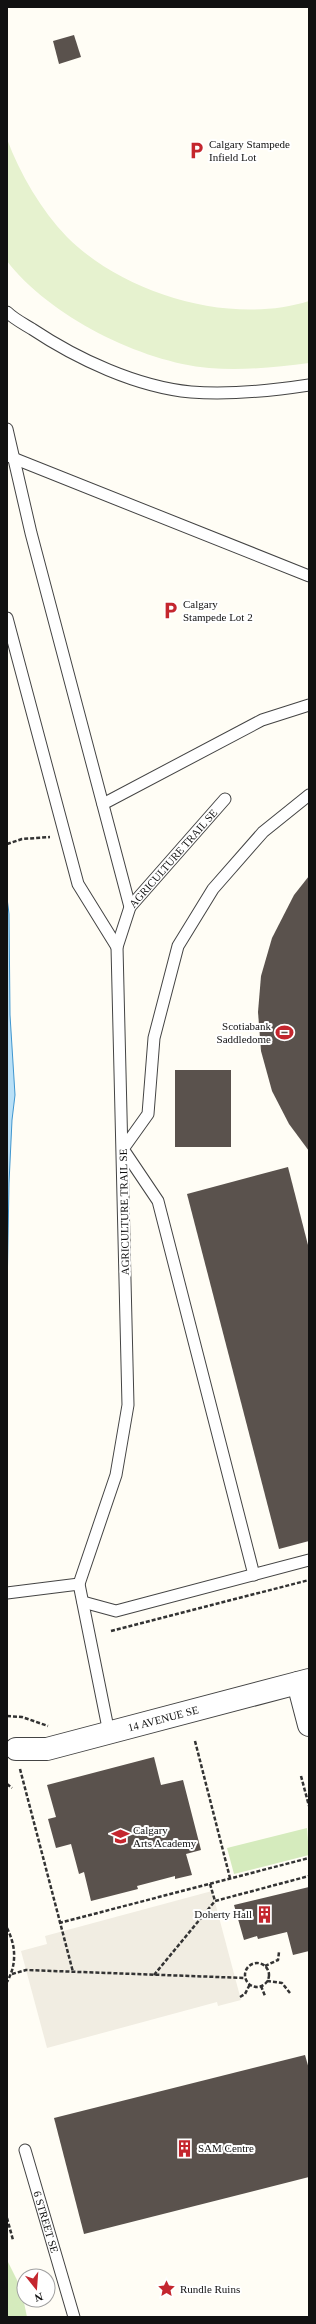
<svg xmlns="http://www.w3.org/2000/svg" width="316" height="2324" font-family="'Times New Roman',serif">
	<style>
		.green { fill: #d5ebbd }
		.pitch { fill: #e6f2cf }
		.plaza { fill: #f1ede2 }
		.water { fill: #b9e0f7; stroke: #3f96cf }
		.building { fill: #5a524d }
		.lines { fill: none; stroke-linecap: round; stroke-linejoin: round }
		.lane-casing { stroke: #444; stroke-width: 13 }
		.street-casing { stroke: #444; stroke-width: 24 }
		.path { stroke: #333; stroke-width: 2.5; stroke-dasharray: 4 2; stroke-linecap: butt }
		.lane { stroke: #fff; stroke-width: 11 }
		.street { stroke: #fff; stroke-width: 22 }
		.labels { text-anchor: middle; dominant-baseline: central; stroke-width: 4; stroke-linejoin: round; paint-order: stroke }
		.poi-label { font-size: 11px; fill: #111; stroke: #fff; text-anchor: start }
		.street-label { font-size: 11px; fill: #111; stroke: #fff }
	</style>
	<rect width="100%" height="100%" fill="#fffdf5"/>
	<!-- green -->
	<g class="green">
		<polygon points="307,1828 309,1855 234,1874 227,1848"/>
		<polygon points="7,2260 21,2288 27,2317 7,2317"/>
	</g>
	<!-- pitch -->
	<path class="pitch" d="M 7,139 C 20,174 41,210 67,237 C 124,294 231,326 309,301 L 309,363 C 276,367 243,371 209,368 C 141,362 49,316 7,261 Z"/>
	<!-- plaza -->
	<polygon class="plaza" points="212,1891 241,2000 218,2006 217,2002 47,2048 21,1951 47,1944 45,1936"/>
	<!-- water -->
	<polygon class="water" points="7,898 9,914 10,1015 15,1095 12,1120 9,1183 7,1295"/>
	<!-- building -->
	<g class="building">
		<polygon points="74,35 81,57 59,64 53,41"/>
		<polygon points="309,876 309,1151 289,1124 272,1091 261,1051 258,1012 261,976 272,938 294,895"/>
		<rect x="175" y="1070" width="56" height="77"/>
		<polygon points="288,1167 309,1249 309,1541 279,1549 187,1194"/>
		<polygon points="154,1757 161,1785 183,1780 201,1850 186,1854 192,1875 175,1879 175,1876 137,1886 138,1889 91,1901 84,1872 79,1874 71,1844 56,1848 48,1819 56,1817 47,1785"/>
		<polygon points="309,1887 309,1951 293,1955 287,1932 258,1939 257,1936 244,1940 234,1905"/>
		<polygon points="305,2055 309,2069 309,2177 84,2234 54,2118"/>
	</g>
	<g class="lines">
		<defs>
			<g id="lane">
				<path d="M 7,312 C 14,319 24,324 32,329 C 77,359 137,387 191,392 C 231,395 270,391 309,385"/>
				<polyline points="7,429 31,533 130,907"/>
				<polyline points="8,456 309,576"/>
				<polyline points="7,618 78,884 117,947"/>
				<polyline points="103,804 262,720 309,705"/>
				<polyline points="254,1575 158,1201 123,1149 148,1114 154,1038 178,946 213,889 263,832 309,795"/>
				<polyline points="79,1584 109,1733"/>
				<path id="s1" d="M 7,1593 L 79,1584 L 116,1475 L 128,1405 L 117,947 L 130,907 L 225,799"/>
				<polyline points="83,1602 116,1611 309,1560"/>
				<path id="s2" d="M 25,2150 L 74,2317"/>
			</g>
			<g id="street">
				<polyline points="298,1683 309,1725"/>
				<path id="s3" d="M 16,1749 L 47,1749 L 309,1680"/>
			</g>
		</defs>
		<!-- lane casing -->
		<use href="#lane" class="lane-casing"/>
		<!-- street casing -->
		<use href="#street" class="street-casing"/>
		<!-- path -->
		<g class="path">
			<polyline points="7,844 22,839 50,837"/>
			<polyline points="111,1631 309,1580"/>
			<polyline points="7,1716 22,1717 48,1726"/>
			<polyline points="195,1741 230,1878"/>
			<polyline points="20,1769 73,1972"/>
			<polyline points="301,1776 309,1806"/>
			<polyline points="7,1784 12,1788"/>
			<polyline points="210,1884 215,1901"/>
			<polyline points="59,1923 309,1858"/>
			<path d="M 7,1928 C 16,1946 17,1964 7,1982"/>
			<circle cx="257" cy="1975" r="12"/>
			<polyline points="265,1966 278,1960 279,1952"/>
			<polyline points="12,1974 26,1970 245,1978"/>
			<polyline points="154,1975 215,1901 309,1876"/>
			<polyline points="267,1981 282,1983 290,1993"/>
			<polyline points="261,1986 265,1996"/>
			<polyline points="240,1997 245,1994 250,1984"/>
			<polyline points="7,2218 13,2240"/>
		</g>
		<!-- lane -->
		<use href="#lane" class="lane"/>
		<!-- street -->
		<use href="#street" class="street"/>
	</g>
	<!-- icons -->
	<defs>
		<symbol id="parking-bare" viewBox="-9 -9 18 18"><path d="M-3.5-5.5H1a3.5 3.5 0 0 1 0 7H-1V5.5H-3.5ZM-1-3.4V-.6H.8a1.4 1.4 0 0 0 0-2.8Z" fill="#c4262e" stroke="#fff" stroke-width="2.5" paint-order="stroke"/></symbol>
		<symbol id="stadium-bare" viewBox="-9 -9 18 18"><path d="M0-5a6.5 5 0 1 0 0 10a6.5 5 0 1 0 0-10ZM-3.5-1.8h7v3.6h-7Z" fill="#c4262e" stroke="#fff" stroke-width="2.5" paint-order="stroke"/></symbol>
		<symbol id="school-bare" viewBox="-9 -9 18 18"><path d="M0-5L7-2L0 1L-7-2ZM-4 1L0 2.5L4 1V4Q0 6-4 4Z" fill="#c4262e" stroke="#fff" stroke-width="2.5" paint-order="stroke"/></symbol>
		<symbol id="building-bare" viewBox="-9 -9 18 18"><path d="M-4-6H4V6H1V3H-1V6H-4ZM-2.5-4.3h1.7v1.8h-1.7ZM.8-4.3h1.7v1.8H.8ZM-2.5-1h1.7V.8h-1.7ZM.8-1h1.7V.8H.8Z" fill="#c4262e" stroke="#fff" stroke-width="2.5" paint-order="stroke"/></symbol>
		<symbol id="sight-bare" viewBox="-9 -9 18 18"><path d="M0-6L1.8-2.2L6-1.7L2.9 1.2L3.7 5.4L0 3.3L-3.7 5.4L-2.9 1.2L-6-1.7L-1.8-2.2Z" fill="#c4262e" stroke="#fff" stroke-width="2.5" paint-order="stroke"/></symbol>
	</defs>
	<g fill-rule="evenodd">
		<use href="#parking-bare" x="184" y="138" width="25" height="25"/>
		<use href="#parking-bare" x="158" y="598" width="25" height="25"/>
		<use href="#stadium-bare" x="272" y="1020" width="25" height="25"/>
		<use href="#school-bare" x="108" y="1824" width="25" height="25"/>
		<use href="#building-bare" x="252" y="1902" width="25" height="25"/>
		<use href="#building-bare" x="172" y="2136" width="25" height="25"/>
		<use href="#sight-bare" x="154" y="2276" width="25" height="25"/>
	</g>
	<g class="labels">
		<!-- poi labels -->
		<g class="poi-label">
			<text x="209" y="144">Calgary Stampede<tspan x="209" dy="13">Infield Lot</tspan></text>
			<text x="183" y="604">Calgary<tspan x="183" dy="13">Stampede Lot 2</tspan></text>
			<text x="271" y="1026" text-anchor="end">Scotiabank<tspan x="271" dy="13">Saddledome</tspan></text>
			<text x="133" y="1830">Calgary<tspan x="133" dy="13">Arts Academy</tspan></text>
			<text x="252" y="1914" text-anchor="end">Doherty Hall</text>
			<text x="198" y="2148">SAM Centre</text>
			<text x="180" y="2289">Rundle Ruins</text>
		</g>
		<!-- street labels -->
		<g class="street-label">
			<text stroke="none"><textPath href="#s1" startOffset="824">AGRICULTURE TRAIL SE</textPath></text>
			<text transform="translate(124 1212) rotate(-91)">AGRICULTURE TRAIL SE</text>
			<text stroke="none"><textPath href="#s3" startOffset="151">14 AVENUE SE</textPath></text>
			<text stroke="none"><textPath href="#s2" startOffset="75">6 STREET SE</textPath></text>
		</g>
	</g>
	<!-- border -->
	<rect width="316" height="2324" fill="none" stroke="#111111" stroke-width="16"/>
	<!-- north arrow -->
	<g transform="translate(36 2288) rotate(163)"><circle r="19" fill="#ffffff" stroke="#a0a0a0"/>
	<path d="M0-3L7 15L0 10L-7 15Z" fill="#c4262e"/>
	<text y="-6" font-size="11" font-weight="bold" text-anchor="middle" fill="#111111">N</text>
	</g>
</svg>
